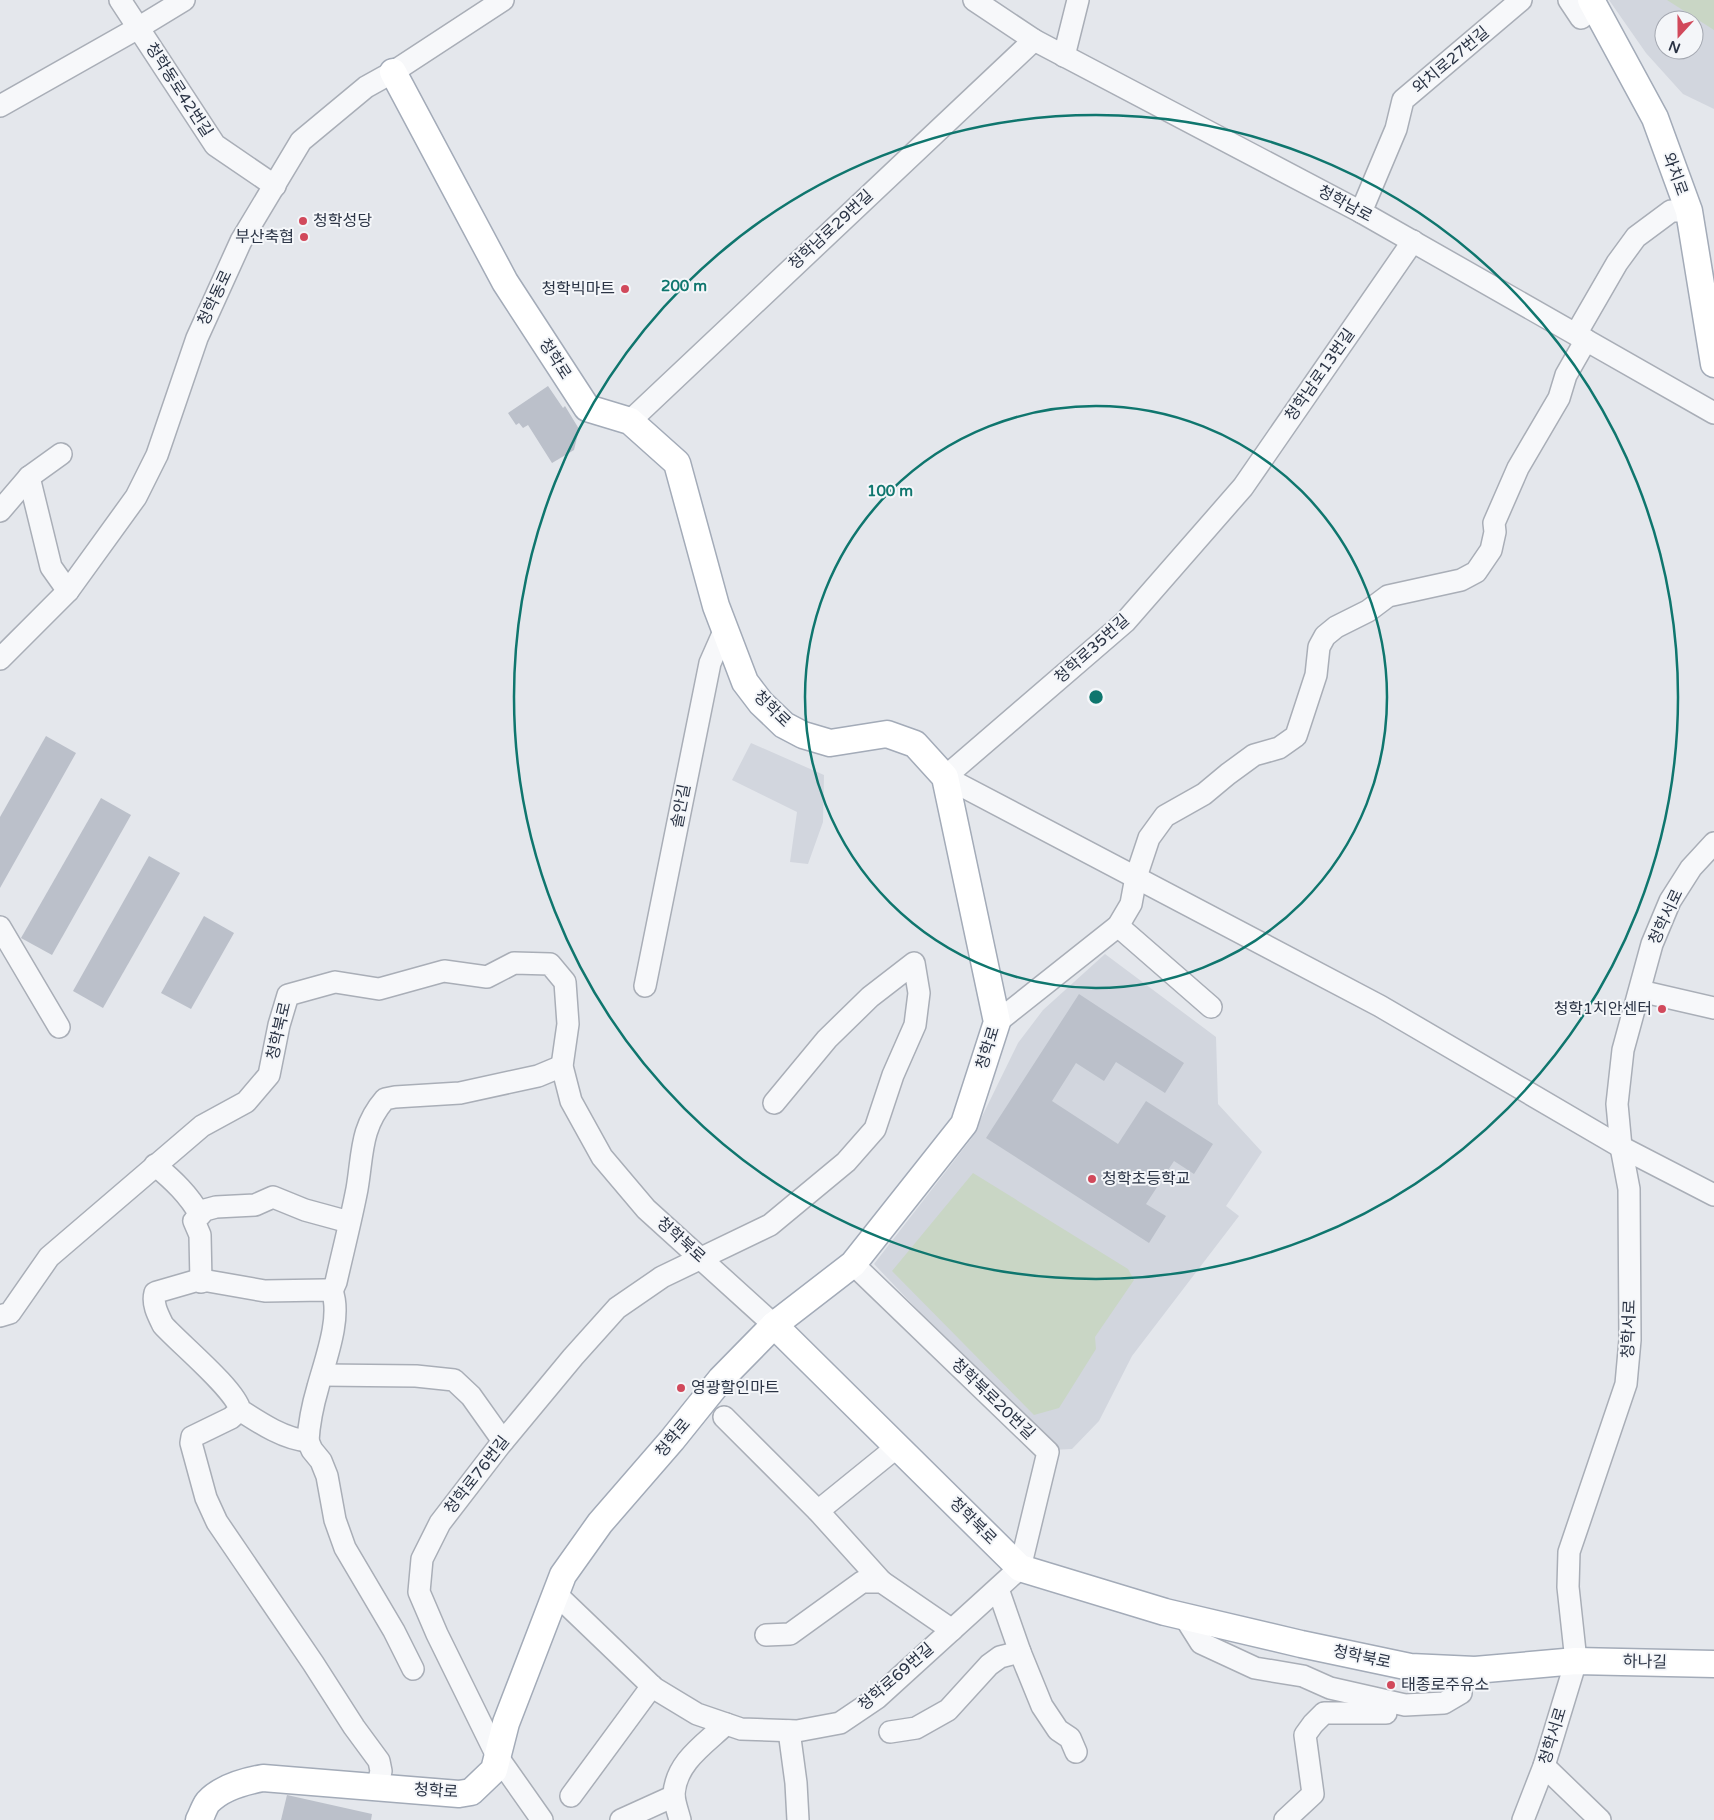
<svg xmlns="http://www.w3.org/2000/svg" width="1714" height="1820" font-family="'Varela Round','Noto Sans KR',sans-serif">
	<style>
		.built { fill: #d2d6de; fill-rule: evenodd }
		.green { fill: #c9d6c5 }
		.building { fill: #bbc0ca }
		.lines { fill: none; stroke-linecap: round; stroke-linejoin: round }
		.minor-casing { stroke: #a9aeb7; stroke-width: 24 }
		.major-casing { stroke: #a3abb8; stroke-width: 29 }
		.minor { stroke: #f7f8fa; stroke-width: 21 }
		.major { stroke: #fff; stroke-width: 26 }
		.ring { fill: none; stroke: #0f766e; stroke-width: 2.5 }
		.poi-dot { fill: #d1495b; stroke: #f4f6f9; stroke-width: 2 }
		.labels { text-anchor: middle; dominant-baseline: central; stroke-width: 4; stroke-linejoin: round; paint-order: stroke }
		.street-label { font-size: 16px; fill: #2b3445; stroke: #f4f6f9 }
		.poi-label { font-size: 16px; fill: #2b3445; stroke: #f4f6f9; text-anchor: start }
		.centre { fill: #0f766e; stroke: #f4f6f9; stroke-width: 2.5 }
		.ring-label { font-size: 15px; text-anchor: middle; font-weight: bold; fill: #0f766e; stroke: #f4f6f9; stroke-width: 4; stroke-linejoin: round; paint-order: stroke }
	</style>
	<rect width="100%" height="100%" fill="#e4e7ec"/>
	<!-- built -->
	<g class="built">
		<path d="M 1609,0 L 1714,0 L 1714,109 L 1683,94 L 1646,53 ZM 1664,20 L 1694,20 L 1694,50 L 1664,50 Z"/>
		<polygon points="751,743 824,775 823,822 808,864 790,862 797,812 732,780"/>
		<polygon points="1105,954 1216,1037 1218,1104 1262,1152 1226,1206 1239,1216 1132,1356 1099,1421 1072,1449 1051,1450 874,1264 971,1139 1018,1043 1043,1010"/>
	</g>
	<!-- green -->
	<g class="green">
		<polygon points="1667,0 1714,0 1714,30"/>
		<polygon points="973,1173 1128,1269 1134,1280 1095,1337 1096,1349 1059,1408 1034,1415 892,1271"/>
	</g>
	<!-- building -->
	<g class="building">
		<polygon points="548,386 563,408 565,406 579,429 574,450 552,463 528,425 523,428 519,423 516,425 508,413"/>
		<polygon points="46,736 76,753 0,888 0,817"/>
		<polygon points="101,798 131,815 52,955 21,938"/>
		<polygon points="149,856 180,873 103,1008 73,991"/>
		<polygon points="204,916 234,933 191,1009 161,993"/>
		<polygon points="1079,994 1184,1063 1165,1093 1116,1062 1104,1081 1076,1063 1052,1101 1118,1144 1146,1101 1213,1144 1194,1174 1174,1161 1146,1204 1166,1216 1149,1243 986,1138"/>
		<polygon points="287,1795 372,1814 371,1820 281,1820"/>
	</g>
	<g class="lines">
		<defs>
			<g id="minor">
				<polyline points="120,0 215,145 275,186"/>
				<polyline points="974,0 1034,40 1361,212 1714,413"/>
				<polyline points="1569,0 1581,18 1595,7"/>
				<polyline points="1064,56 1078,0"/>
				<polyline points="0,106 138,28 184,0"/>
				<polyline points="1361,212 1396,129 1403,100 1521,0"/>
				<polyline points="1413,241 1243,487 1125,622 945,777 1380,1006 1621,1147 1714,1195"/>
				<polyline points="1576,334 1617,263 1636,237 1671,211 1689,211"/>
				<polyline points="630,421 1034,40"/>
				<polyline points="29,477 51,567 68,591"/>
				<polyline points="0,511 29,477 61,454"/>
				<polyline points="0,659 68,591 136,497 157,455 197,338 241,241 301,141 366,87 393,72 503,0"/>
				<polyline points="1118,926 1211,1007"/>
				<polyline points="0,927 59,1027"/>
				<polyline points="645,986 710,663 725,629"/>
				<polyline points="1640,991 1714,1008"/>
				<polyline points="997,1022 1118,926 1131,904 1136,877 1149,838 1165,816 1204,794 1228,774 1254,755 1279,748 1296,736 1316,675 1319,647 1325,636 1336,627 1368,611 1388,596 1461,580 1476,572 1491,550 1495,532 1494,523 1518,468 1559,398 1566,375 1586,340"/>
				<path d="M 155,1165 C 173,1180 189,1195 200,1215"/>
				<polyline points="201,1282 200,1235 194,1221 205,1210 216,1207 255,1205 273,1197 305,1210 349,1222"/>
				<path d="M 332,1291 L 336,1282 C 343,1251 351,1220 357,1189 C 363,1154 360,1128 385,1099 L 395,1097 L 460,1093 L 538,1076 L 562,1066"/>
				<polyline points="0,1316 10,1313 49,1257 202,1126 246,1102 269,1075 279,1025 288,995 335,982 379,989 444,971 487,977 514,963 550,964 565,982 568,1024 562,1066 571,1101 602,1157 646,1209 774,1325"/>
				<polyline points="322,1375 416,1376 454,1380 471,1396 503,1441"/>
				<path d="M 240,1410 C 260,1423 284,1439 308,1441 C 309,1423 313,1404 318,1387 C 325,1361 342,1317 332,1291 L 324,1290 L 265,1291 L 208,1281 L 195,1281 L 157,1292 L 155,1293 C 152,1304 158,1315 163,1325 C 180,1344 235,1389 240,1410 L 231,1418 L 192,1437 L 191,1443 L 206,1498 L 217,1522 L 313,1663 L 354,1727 L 379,1761 L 381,1771 L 377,1788"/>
				<polyline points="724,1417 818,1511 882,1582"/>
				<polyline points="308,1441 312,1450 321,1461 327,1476 335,1520 345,1548 394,1631 413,1669"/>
				<polyline points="818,1511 897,1447"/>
				<polyline points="998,1589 1020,1652 1042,1706 1058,1730 1070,1738 1076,1752"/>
				<polyline points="556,1594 654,1688 697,1714 741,1729 797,1731 840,1723 877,1698 1020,1568 1048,1452 853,1264"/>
				<polyline points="1184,1616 1201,1643 1255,1668 1303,1676 1330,1688 1405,1705 1444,1703 1461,1693"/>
				<polyline points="766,1635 790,1634 862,1582 882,1582 952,1630"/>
				<polyline points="789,1731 796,1783 798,1820"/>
				<polyline points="890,1732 916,1728 948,1710 989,1665 1000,1657 1020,1652"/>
				<polyline points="1544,1766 1600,1820"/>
				<polyline points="571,1796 652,1686"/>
				<polyline points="542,1820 497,1756 437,1634 419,1592 422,1559 440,1523 500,1445 573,1357 617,1308 662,1277 770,1225 846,1162 875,1129 893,1075 915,1025 919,993 914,963 870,997 827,1039 774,1103"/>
				<polyline points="621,1820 674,1796"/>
				<path d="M 680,1820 C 678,1812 674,1802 674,1794 C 676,1762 705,1744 726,1724"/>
				<polyline points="1285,1820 1313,1794 1305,1735 1313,1724 1324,1713 1386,1713"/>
				<polyline points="1523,1820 1544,1766 1576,1661 1568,1587 1569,1552 1626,1384 1630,1340 1629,1189 1621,1147 1617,1104 1623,1050 1652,944 1670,901 1691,868 1714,843"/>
			</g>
			<g id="major">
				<polyline points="1591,0 1655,118 1689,211 1714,364"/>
				<polyline points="774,1325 1020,1568 1165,1612 1301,1644 1410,1667 1475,1670 1576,1661 1714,1664"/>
				<path d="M 199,1820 C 202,1815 204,1807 208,1802 C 221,1788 246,1781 263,1778 L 459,1794 L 471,1792 L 494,1770 L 506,1723 L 563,1575 L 600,1523 L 672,1440 L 721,1379 L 774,1325 L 853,1264 L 964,1124 L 997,1022 L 945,777 L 915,744 L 887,734 L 830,743 L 803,735 L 784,725 L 761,703 L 745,682 L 716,606 L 677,463 L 630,421 L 587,408 L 505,282 L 393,72"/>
			</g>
		</defs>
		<!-- minor casing -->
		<use href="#minor" class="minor-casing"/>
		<!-- major casing -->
		<use href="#major" class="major-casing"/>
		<!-- minor -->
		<use href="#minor" class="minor"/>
		<!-- major -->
		<use href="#major" class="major"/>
	</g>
	<!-- distance rings -->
	<g class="ring">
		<circle cx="1096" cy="697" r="291"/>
		<circle cx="1096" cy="697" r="582"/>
	</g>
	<!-- markers -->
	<g class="poi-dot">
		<circle cx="303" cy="221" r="5"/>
		<circle cx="304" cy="237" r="5"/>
		<circle cx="625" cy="289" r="5"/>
		<circle cx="1662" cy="1009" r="5"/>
		<circle cx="1092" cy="1179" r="5"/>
		<circle cx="681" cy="1388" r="5"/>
		<circle cx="1391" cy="1685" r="5"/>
	</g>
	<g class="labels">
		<!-- street labels -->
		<g class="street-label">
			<text transform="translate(1451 60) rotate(-40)">와치로27번길</text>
			<text transform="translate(179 90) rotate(57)">청학동로42번길</text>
			<text transform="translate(1675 174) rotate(70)">와치로</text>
			<text transform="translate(1345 204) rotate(28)">청학남로</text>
			<text transform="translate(831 230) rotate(-43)">청학남로29번길</text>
			<text transform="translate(215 298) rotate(-65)">청학동로</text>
			<text transform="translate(555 359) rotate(57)">청학로</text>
			<text transform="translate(1320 375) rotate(-55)">청학남로13번길</text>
			<text transform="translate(1092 649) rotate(-42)">청학로35번길</text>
			<text transform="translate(772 709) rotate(44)">청학로</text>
			<text transform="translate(681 806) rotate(-79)">솔안길</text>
			<text transform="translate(1666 917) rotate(-65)">청학서로</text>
			<text transform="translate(279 1031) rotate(-77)">청학북로</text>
			<text transform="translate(988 1048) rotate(-73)">청학로</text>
			<text transform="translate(681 1240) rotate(42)">청학북로</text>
			<text transform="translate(1629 1329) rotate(-88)">청학서로</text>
			<text transform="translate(993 1399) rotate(44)">청학북로20번길</text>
			<text transform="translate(673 1438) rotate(-50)">청학로</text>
			<text transform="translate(477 1475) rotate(-52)">청학로76번길</text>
			<text transform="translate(973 1521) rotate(45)">청학북로</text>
			<text transform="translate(1362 1657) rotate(12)">청학북로</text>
			<text transform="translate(1645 1662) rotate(1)">하나길</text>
			<text transform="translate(896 1677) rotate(-41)">청학로69번길</text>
			<text transform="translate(1553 1736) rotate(-73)">청학서로</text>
			<text transform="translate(436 1791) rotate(3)">청학로</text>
		</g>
		<!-- poi labels -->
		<g class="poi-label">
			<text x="313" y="221">청학성당</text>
			<text x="294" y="237" text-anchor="end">부산축협</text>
			<text x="615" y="289" text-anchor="end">청학빅마트</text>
			<text x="1652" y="1009" text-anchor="end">청학1치안센터</text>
			<text x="1102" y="1179">청학초등학교</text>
			<text x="691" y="1388">영광할인마트</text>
			<text x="1401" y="1685">태종로주유소</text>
		</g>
	</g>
	<circle cx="1096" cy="697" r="8" class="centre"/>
	<g class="ring-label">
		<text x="684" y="291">200 m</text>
		<text x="890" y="496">100 m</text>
	</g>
	<!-- north arrow -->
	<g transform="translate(1679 35) rotate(201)"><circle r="24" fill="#f4f6f9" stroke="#a4a8b1"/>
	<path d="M0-4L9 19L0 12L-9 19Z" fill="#d1495b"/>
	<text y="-8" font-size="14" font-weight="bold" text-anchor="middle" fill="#2b3445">N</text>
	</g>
</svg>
